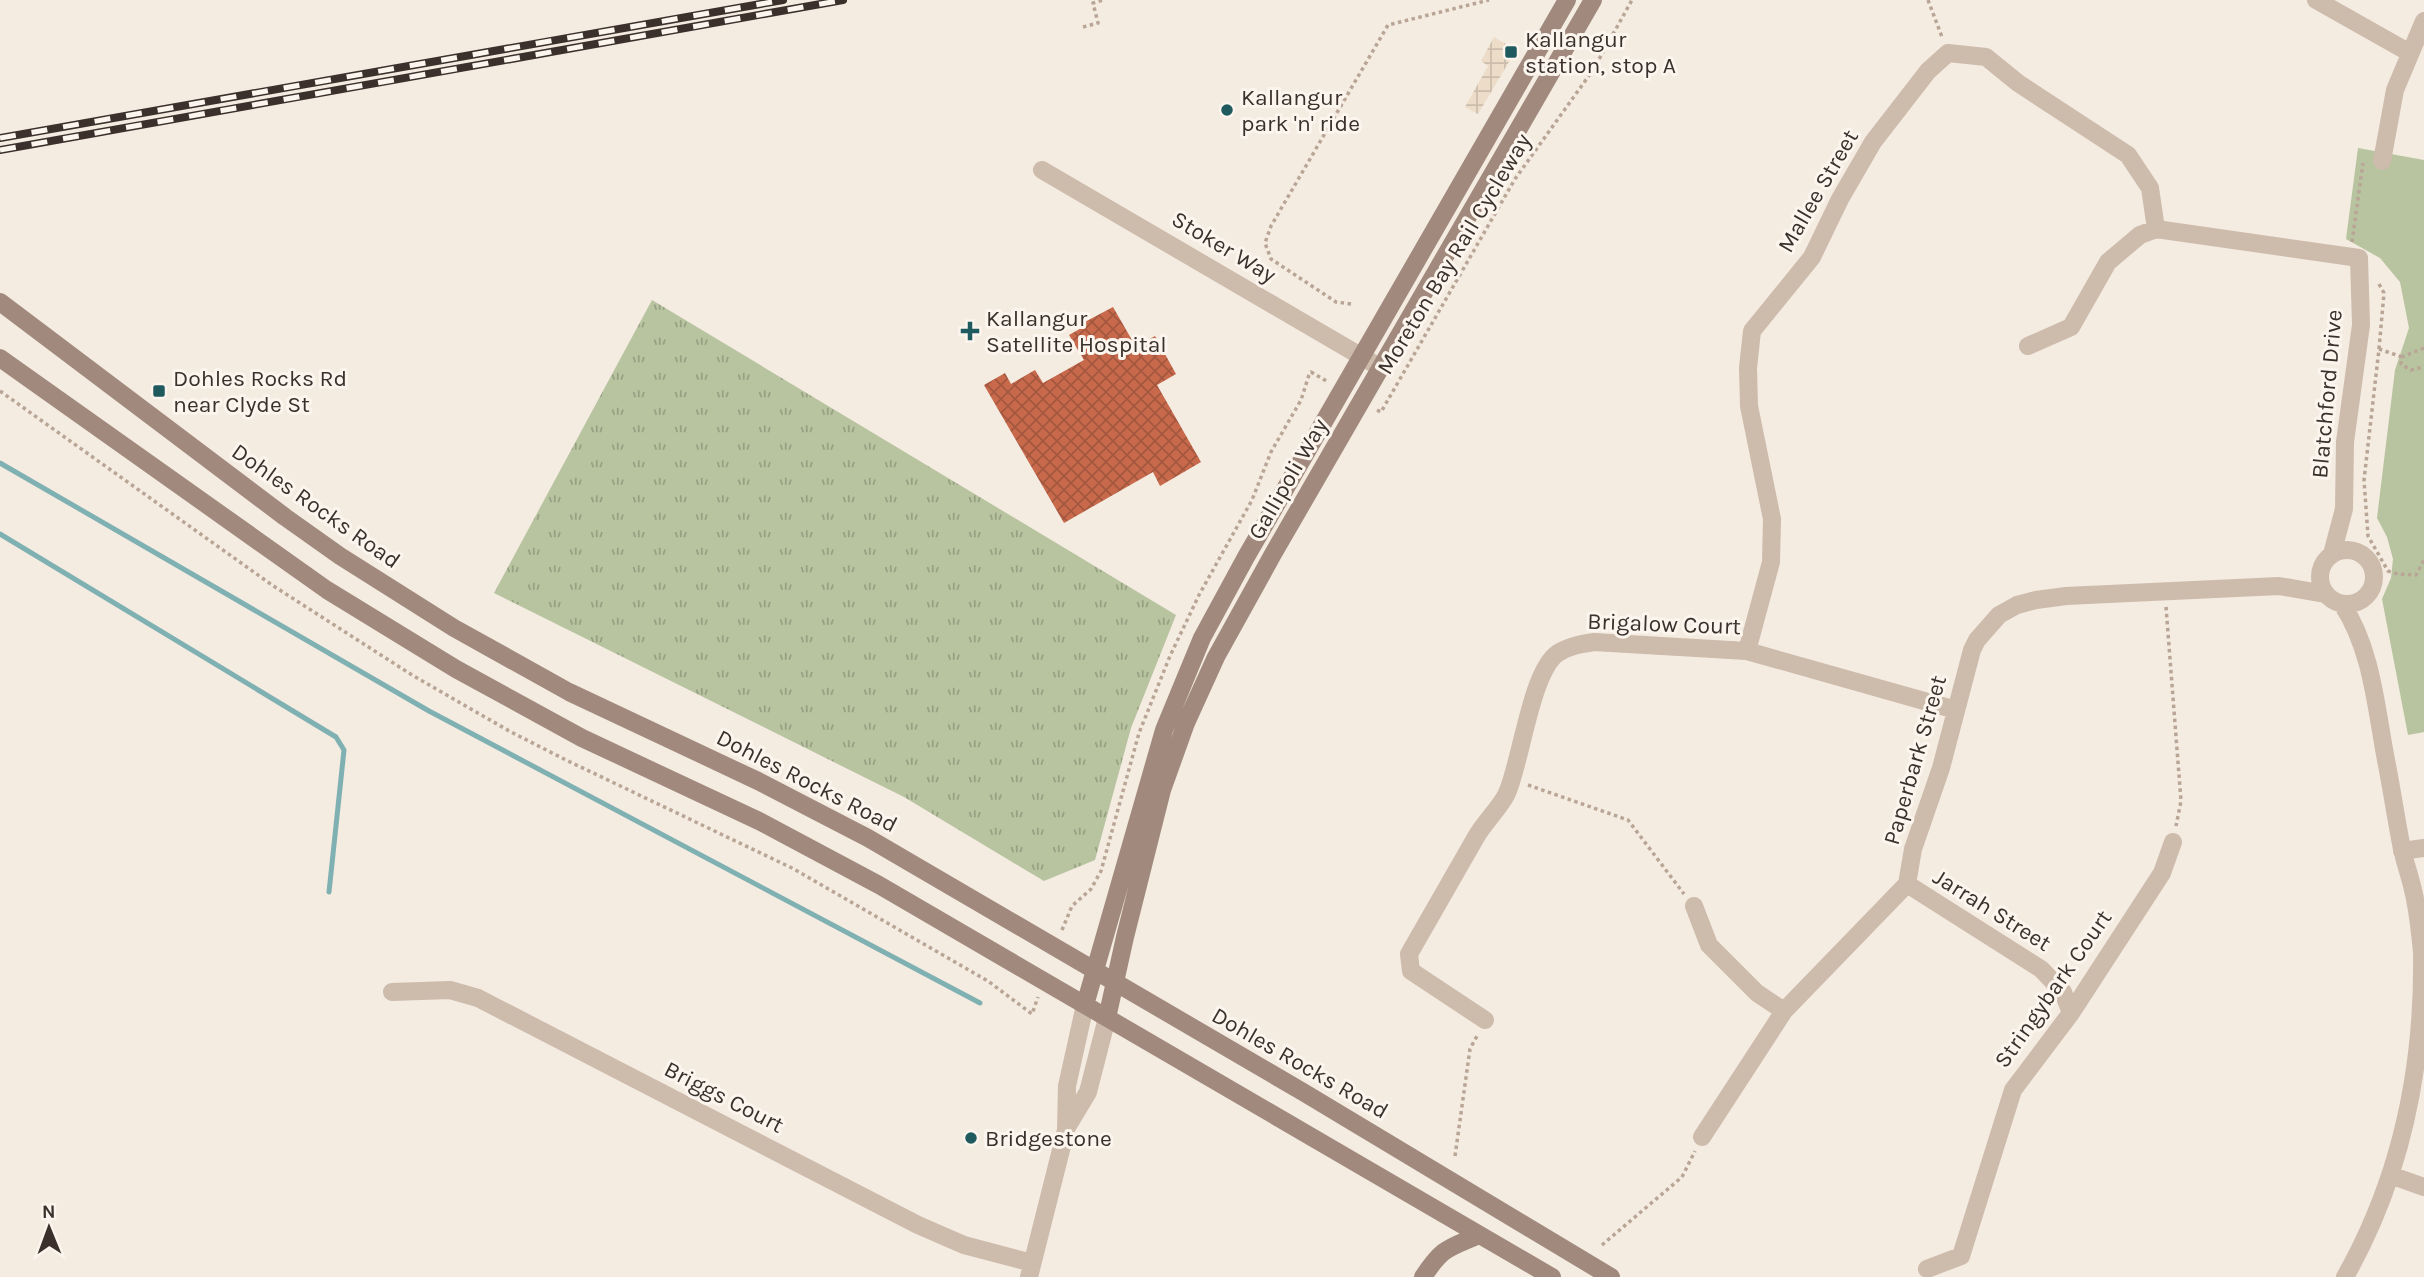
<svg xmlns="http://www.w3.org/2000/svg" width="2424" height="1277" font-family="Karla,sans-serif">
<defs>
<pattern id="grass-tufts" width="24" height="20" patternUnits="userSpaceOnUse" patternTransform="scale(1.75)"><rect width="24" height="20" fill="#b8c4a0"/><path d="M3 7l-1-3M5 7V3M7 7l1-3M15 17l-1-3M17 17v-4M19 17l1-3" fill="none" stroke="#97a083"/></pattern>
<pattern id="plaza-grid" width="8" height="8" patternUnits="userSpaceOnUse" patternTransform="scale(1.75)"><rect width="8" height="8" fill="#ecdcc8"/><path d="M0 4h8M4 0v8" fill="none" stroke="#cbbdac"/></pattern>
<pattern id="building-cross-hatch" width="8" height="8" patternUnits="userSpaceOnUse" patternTransform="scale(1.75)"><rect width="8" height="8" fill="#c8694b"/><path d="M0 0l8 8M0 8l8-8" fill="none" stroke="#a4573f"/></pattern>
</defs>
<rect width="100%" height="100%" fill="#f4ebe1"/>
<path fill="url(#grass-tufts)" d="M652,300L1176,615L1131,728L1095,860L1044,881L904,797L494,593Z"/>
<path fill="#b8c4a0" d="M2358,148L2424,160V732L2408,735L2382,599L2391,578L2393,559L2387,537L2377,518L2395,370L2409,328L2400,282L2380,258L2346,239Z"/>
<path fill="url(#plaza-grid)" d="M1494,37L1516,50L1478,114L1465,107L1488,66L1481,61Z"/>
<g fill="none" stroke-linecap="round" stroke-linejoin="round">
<path stroke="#7fb0b2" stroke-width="5" d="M0,463L429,711L980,1003
M0,534L336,737L344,750L329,892"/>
</g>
<path fill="url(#building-cross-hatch)" d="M1113,307L1136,347L1155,336L1176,374L1157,385L1201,462L1160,486L1153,472L1064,523L984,385L1005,373L1011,384L1035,370L1043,383L1084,360L1069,335L1085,326L1083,323Z"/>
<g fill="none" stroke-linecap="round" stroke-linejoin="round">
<path stroke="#b9a596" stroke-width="3.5" stroke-dasharray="3.5 3.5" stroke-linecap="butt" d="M1928,0L1942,37
M1083,27L1098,23L1093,3L1103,0
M2352,242L2363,163
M2379,284L2384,293L2379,349
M1351,304L1336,302L1271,259L1265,243L1271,226L1388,25L1489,0
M2424,348L2402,357L2401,364L2411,370L2424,367
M2402,357L2379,349L2364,480L2368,536L2388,571L2398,574L2416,575L2424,560
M0,391L272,585L412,675L511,732L566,760L794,869L988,981L1032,1014L1038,997
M1377,410L1381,412L1515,179L1593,70L1632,0
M2166,607L2181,801L2176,826
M1528,785L1628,820L1684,894
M1062,930L1072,906L1091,889L1101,871L1139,733L1170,656L1199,595L1252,500L1271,452L1301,400L1309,375L1311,372L1328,382
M1455,1156L1470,1049L1478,1034
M1602,1245L1682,1177L1695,1151"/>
<path stroke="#cdbbac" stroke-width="18" d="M2316,0L2410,53
M2382,161L2395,90L2424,21
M1042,170L1381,368
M2028,346L2071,327L2108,262L2140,235L2156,229L2359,258L2361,325L2345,442L2344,509L2332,554
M2320 577a27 27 0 1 1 54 0a27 27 0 1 1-54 0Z
M2342,604C2372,649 2376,708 2386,760C2392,790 2396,819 2402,849C2405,863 2410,876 2413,890C2418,910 2420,931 2422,952C2424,1067 2401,1178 2345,1277
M1747,651L1771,562L1772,519L1749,406L1748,368L1752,331L1812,257L1840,199L1873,142L1928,71L1948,53L1986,57L2018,83L2128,155L2150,188L2156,229
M2402,851L2424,848
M1907,884L2041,969L2063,992L2071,1013
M1694,906L1709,945L1757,993L1784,1011
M392,992L450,990L478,998L918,1225L964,1245L1032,1263
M1485,1020L1411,971L1409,954L1476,837C1484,823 1502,805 1507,793C1521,762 1531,671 1558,653C1569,646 1581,644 1594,642L1747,651L1956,710
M1067,1127L1088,1092L1107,1018
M1702,1137L1784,1011L1907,884L1913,849L1941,768L1972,650L1977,640L1999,615L2017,605L2036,600L2066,596L2279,586L2325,594
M2393,1176L2424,1187
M1927,1269L1961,1256L2013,1090L2071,1013L2162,873L2173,842
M1029,1277L1066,1130L1067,1086L1085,1005"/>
<path stroke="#a18a7d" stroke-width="18" d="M0,302L285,517L340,556L454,628L569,692L758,781L868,838L1303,1092L1611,1277
M0,358L327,590L456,669L582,738L759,821L879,885L1552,1277
M1085,1005L1164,730L1202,638L1246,557L1567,0
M1107,1018L1125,937L1162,790L1186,723L1216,657L1273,554L1593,0
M1423,1277C1443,1247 1447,1249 1479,1235"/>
<g stroke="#3b302b" stroke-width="8">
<path id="rail" d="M0,138L783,0
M0,150L843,0"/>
</g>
<use href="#rail" stroke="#fbf5ee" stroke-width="5" stroke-dasharray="16" stroke-linecap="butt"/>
</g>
<g fill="#1f5a5e" stroke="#fbf5ee" stroke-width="2.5">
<rect x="1504" y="45" width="14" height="14" rx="3.5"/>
<circle cx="1227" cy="110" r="7"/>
<path d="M966.5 320.5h7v7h7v7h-7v7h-7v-7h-7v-7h7z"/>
<rect x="152" y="384" width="14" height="14" rx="3.5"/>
<circle cx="971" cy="1138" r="7"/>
</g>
<g text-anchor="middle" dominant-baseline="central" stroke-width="6" stroke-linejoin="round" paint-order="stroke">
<g font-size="23" fill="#3b302b" stroke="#fbf5ee" text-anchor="start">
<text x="1525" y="39">Kallangur<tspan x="1525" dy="26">station, stop A</tspan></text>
<text x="1241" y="97">Kallangur<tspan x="1241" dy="26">park 'n' ride</tspan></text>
<text x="986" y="318">Kallangur<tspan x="986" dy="26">Satellite Hospital</tspan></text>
<text x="173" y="378">Dohles Rocks Rd<tspan x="173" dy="26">near Clyde St</tspan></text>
<text x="985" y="1138">Bridgestone</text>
</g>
<g font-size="23" fill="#3b302b" stroke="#fbf5ee">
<text transform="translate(1818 191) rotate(-60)">Mallee Street</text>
<text transform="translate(1224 247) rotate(31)">Stoker Way</text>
<text transform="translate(1454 254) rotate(-59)">Moreton Bay Rail Cycleway</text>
<text transform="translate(2327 394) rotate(-85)">Blatchford Drive</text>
<text transform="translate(1288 479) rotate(-60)">Gallipoli Way</text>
<text transform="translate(316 506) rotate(35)">Dohles Rocks Road</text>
<text transform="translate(1664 624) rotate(2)">Brigalow Court</text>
<text transform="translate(1915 760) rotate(-74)">Paperbark Street</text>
<text transform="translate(807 781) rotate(27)">Dohles Rocks Road</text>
<text transform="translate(1992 910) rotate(32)">Jarrah Street</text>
<text transform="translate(2053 989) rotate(-55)">Stringybark Court</text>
<text transform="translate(1300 1063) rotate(30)">Dohles Rocks Road</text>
<text transform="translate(724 1097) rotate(27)">Briggs Court</text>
</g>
</g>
<g transform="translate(49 1228) rotate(359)" stroke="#fbf5ee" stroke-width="5" paint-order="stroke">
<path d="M0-5L12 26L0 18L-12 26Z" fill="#3b302b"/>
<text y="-10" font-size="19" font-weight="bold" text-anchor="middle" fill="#3b302b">N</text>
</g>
</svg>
